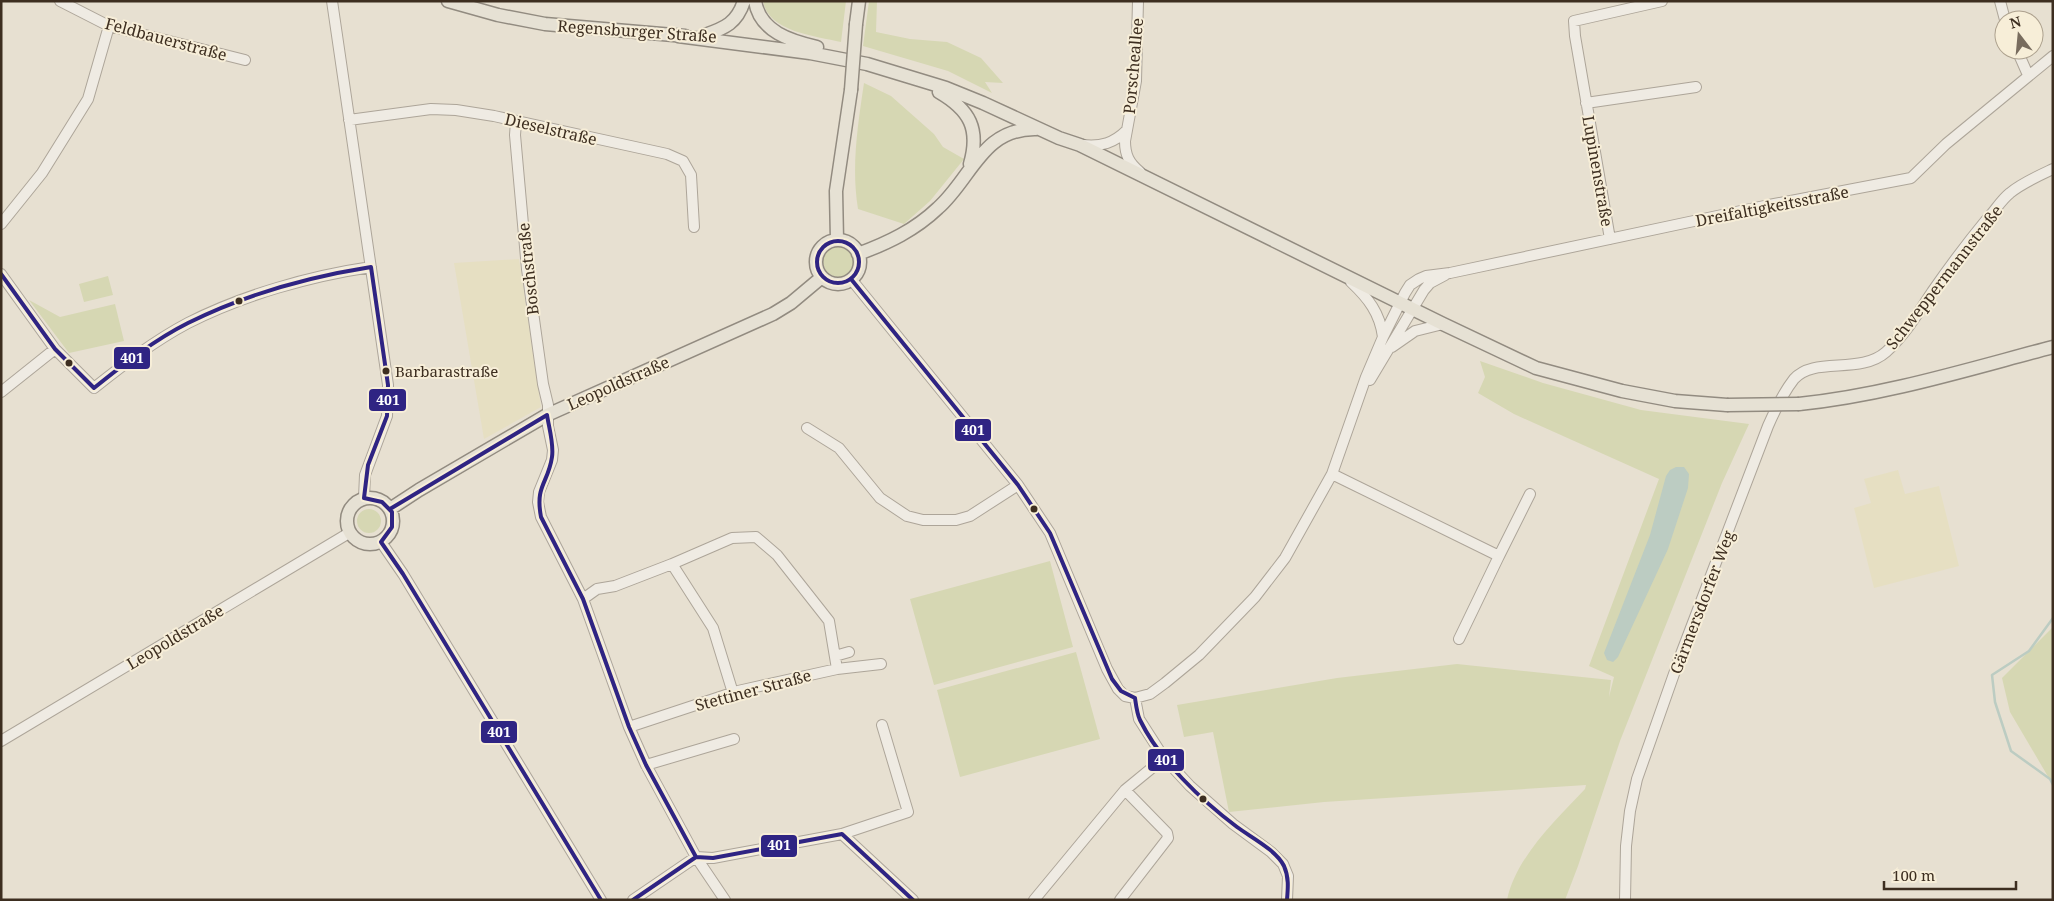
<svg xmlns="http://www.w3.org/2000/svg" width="2054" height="901" font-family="'Noto Serif',serif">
<rect width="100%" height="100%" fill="#e7e0d1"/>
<path fill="#e6dfc2" d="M519,259L541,407L484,439L454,263Z
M1898,470L1905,494L1939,486L1959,566L1874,588L1854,508L1871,503L1864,479Z"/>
<path fill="#d6d7b3" d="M763,1H846L841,42C816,36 768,32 763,1Z
M869,1H877L876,32L910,39L947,42L981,58L1003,83L985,82L992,93L948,71L863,46Z
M864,83L891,96L934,134L943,147L964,159L930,201L904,224L858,209C851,167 858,124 864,83Z
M823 261a16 16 0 1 1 32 0a16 16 0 1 1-32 0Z
M108,276L113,295L84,302L79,284Z
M29,300L60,317L115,304L124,341L69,353Z
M1480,361L1543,383L1641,410L1749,424L1722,483L1620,741L1578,866L1565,900H1507C1516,857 1556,820 1585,789L1586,785L1324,802L1229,812L1213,732L1184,737L1177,705L1337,678L1457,664L1611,680L1609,697L1614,677L1589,666L1659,479L1514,414L1478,393L1485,377Z
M357 521a12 12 0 1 1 24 0a12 12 0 1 1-24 0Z
M1050,561L1073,647L934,685L910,599Z
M2053,627V785L2010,712L2002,678Z
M1076,652L1100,739L960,777L937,690Z"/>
<path fill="#bcccc2" d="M1676,467H1684L1689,474L1688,488L1668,549L1618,657L1613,662L1607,660L1604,653L1650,535L1666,476L1670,470Z"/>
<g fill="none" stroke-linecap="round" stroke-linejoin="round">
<path stroke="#bcccc2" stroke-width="2.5" d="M2053,618L2029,651L1992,675L1995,702L2011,751L2050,779L2053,785"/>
<g stroke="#ada599" stroke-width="12">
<path id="minor" d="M60,1L109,26L245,60
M332,1L388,385L387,416L365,475L364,498
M1138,1L1136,81L1125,141C1125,155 1129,163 1140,172
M2000,1L2005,20
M2017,50L2028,75
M1586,103L1696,87
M349,120L431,109L456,110L494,116L667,154L683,161L691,175L694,227
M516,122L515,135L527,269L543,384L548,405V426L553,450L552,460L539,492L538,502L541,517L583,599L629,727L646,765L696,857L725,900
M1083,145C1101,147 1114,143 1127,130
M1,224L42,173L88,99L109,26
M1610,239L1575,36L1574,21L1662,1
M1,274L55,349L94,388C123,365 154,341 188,323C243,295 310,276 371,267
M851,279L1018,485L1050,533L1107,669L1118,689L1125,696L1135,698L1150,694L1165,683L1199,655L1255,597L1285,558L1332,474L1366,377L1383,337L1405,293L1410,285L1419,279L1426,276L1450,273L1769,205L1911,178L1946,144L2053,56
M1351,282C1368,298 1380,313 1383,337
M1392,347L1415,331L1443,324
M1370,380L1424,290L1430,283L1445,275
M1,392L55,349
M807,428L839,448L880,498L907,516L923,520H956L970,516L1018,485
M1332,474L1499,556L1530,494
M381,542L403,574L601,900
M672,564L732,538L756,537L777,555L829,621L837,669
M583,599L597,589L615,586L672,564L713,628L733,693
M1459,639L1499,556
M835,656L849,652
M1135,698L1139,719L1164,758L1190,786L1233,824L1271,852L1283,864L1288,876L1287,900
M629,727L738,691L837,669L881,664
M1,741L349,533
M646,765L734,739
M842,834L913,900
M633,900L696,857L713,858L842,834L908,812L882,725
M1034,900L1125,790L1164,758
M1120,900L1168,838L1167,833L1125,790
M1625,900L1626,846L1630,811L1637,779L1681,654L1768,426C1775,410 1783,393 1794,379C1814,356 1860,375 1886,352C1904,336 1919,312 1932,292C1950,266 1968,242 1987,219C1995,211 2001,200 2010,193C2022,183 2038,176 2053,169"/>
</g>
<g stroke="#928b80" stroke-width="15">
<path id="major" d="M448,1L498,15L545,24L685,36
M755,1C760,32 791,41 817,47
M856,24L859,1
M705,35C725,28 737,23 744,1
M678,36L810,53L867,64L946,88L983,103L1059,138L1080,145L1443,324L1536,368L1622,391L1675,401L1727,405
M939,92C970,110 980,129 970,164
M837,240L836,191L851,90
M816 262a22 22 0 1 1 44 0a22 22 0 1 1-44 0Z
M858,254C888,243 915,230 938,208C972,178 982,128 1036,129
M1799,404C1886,395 1969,369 2053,347
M347 521a23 23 0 1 1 46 0a23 23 0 1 1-46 0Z
M390,509L419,490L547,415L773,314L791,303L822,277"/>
</g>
<use href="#minor" stroke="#efebe3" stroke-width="10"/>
<use href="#major" stroke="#e6e1d4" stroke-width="12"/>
<g stroke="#928b80" stroke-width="15" stroke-linecap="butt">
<path id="major-bridge" d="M851,90L856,24
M1727,405L1799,404"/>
</g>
<use href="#major-bridge" stroke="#e6e1d4" stroke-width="12"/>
<g stroke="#f7eed8" stroke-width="8">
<path id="bus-1" d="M817 262a21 21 0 1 1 42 0a21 21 0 1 1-42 0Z
M1,274L55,349L94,388C124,364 154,340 188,323C246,294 308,277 371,267L388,385L387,416L368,465L364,498L382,502L392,512V527L381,542L403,574L601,900
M851,279L1018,485L1050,533L1112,679L1121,691L1135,698C1136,705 1137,714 1140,720C1160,761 1201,800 1237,827C1252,838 1276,850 1284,866C1289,877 1288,888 1287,900
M390,509L547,415C549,428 554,444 552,457C548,484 535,485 541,517L583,599L629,727L646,765L696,857
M633,900L696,857L713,858L842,834L913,900"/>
</g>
<use href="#bus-1" stroke="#2f2483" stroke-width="4"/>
</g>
<g fill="#3d2e20" stroke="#f7eed8" stroke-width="2">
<circle cx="239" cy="301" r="4.5"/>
<circle cx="69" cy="363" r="4.5"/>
<circle cx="386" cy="371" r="4.5"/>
<circle cx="1034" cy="509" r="4.5"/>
<circle cx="1203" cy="799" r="4.5"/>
</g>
<g text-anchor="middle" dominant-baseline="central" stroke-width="4" stroke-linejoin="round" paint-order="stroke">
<g font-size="15" fill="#3d2e20" stroke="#f7eed8" text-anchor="start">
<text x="395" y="371">Barbarastraße</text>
</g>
<g font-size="16" fill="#3d2e20" stroke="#f7eed8">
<text transform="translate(637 31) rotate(4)">Regensburger Straße</text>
<text transform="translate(166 39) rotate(15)">Feldbauerstraße</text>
<text transform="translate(1133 66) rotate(-85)">Porscheallee</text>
<text transform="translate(551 129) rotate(13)">Dieselstraße</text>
<text transform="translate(1598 171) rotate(80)">Lupinenstraße</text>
<text transform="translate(1772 206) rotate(-11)">Dreifaltigkeitsstraße</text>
<text transform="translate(528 269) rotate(-96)">Boschstraße</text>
<text transform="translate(1944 277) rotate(-52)">Schweppermannstraße</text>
<text transform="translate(618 383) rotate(-24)">Leopoldstraße</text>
<text transform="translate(1702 602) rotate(-69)">Gärmersdorfer Weg</text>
<text transform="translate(175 637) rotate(-31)">Leopoldstraße</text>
<text transform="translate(753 690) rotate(-15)">Stettiner Straße</text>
</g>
</g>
<g stroke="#f7eed8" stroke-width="2">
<rect x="113" y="346" width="38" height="24" rx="5" fill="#2f2483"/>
<rect x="368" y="388" width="39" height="24" rx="5" fill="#2f2483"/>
<rect x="954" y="418" width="38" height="24" rx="5" fill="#2f2483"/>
<rect x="480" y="720" width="38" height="24" rx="5" fill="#2f2483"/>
<rect x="1147" y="748" width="38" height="24" rx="5" fill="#2f2483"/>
<rect x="760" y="834" width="38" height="24" rx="5" fill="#2f2483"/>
</g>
<g font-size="14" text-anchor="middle" font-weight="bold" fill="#fff">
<text x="132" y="363">401</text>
<text x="388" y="405">401</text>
<text x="973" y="435">401</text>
<text x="499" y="737">401</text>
<text x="1166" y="765">401</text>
<text x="779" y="850">401</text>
</g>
<rect width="2054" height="901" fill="none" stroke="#3d2e20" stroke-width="5"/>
<g transform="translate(2019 35) rotate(344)"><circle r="24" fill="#f7eed8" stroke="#ada18e"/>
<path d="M0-4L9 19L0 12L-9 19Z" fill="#786c5e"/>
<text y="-8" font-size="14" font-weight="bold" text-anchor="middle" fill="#3d2e20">N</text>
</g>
<path d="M1884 881v8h132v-8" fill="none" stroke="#3d2e20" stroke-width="2.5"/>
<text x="1892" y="881" font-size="15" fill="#3d2e20" stroke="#f7eed8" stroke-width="4" paint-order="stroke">100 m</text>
</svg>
